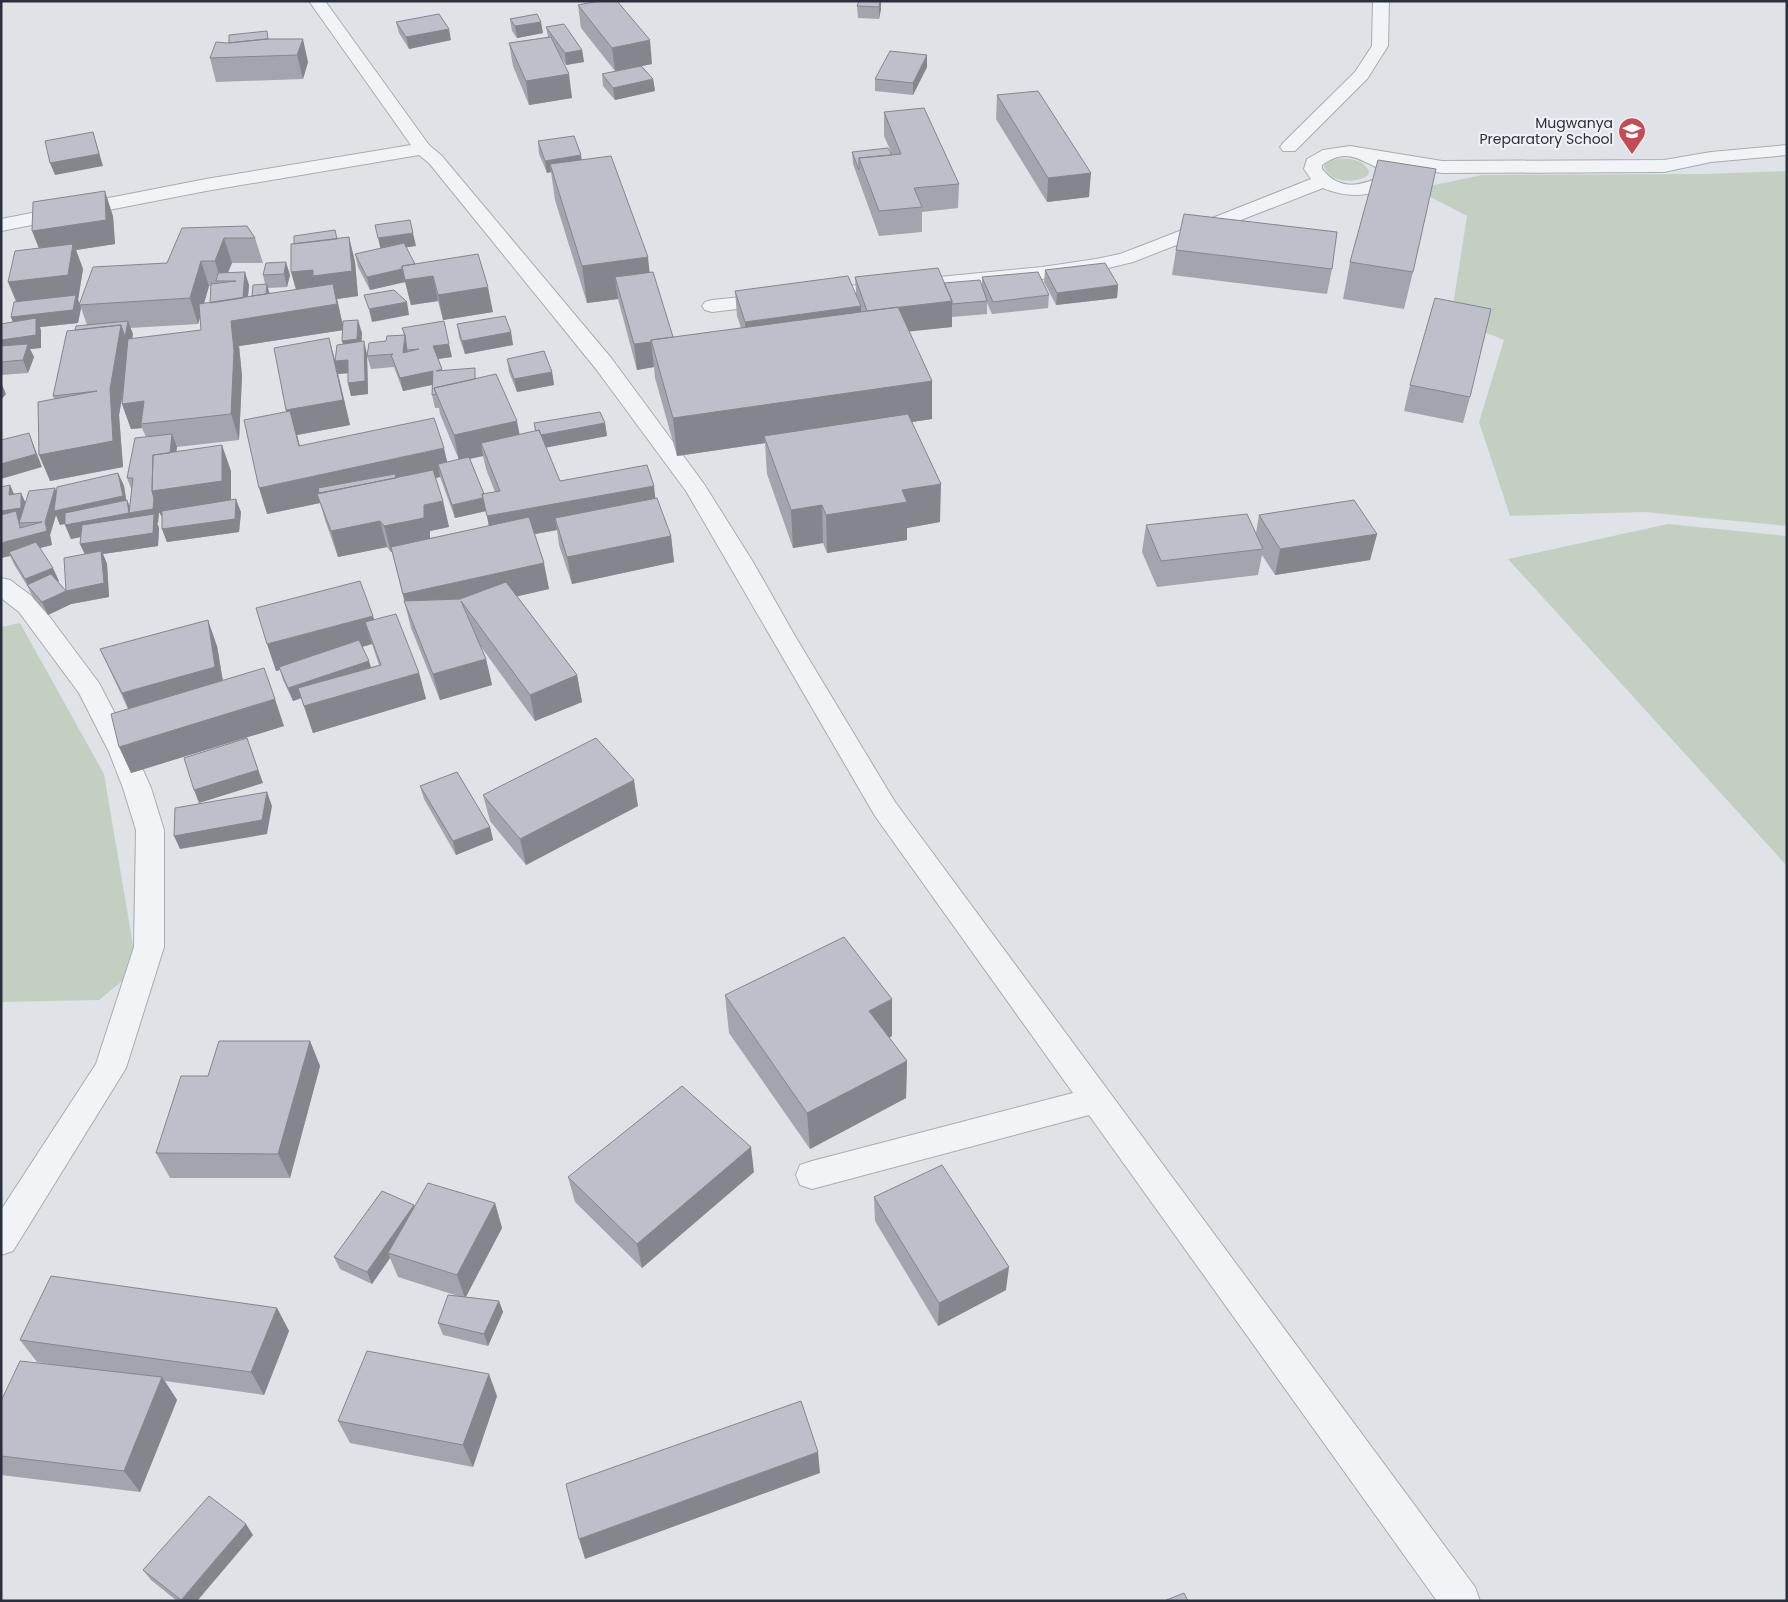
<svg xmlns="http://www.w3.org/2000/svg" width="1788" height="1602" font-family="Poppins,sans-serif">
<rect width="100%" height="100%" fill="#dfe2e7"/>
<path fill="#c3d0c1" d="M1337,159C1349,158 1363,159 1369,171L1368,175C1357,184 1328,183 1324,166L1326,163Z
M1787,171V526L1644,512L1510,516L1479,422L1504,340L1451,318L1467,216L1415,189L1482,175L1705,174Z
M1668,524L1787,536V866L1508,559Z
M20,623L104,774L137,969L99,1000L1,1002V627Z"/>
<g fill="none" stroke-linecap="round" stroke-linejoin="round">
<g stroke="#a8acb4" stroke-width="2">
<path id="street" d="M309,1H325L429,145L441,155L612,359L704,484L753,562L795,636L895,802L1475,1587L1480,1601H1437L1089,1115L812,1189L800,1185L796,1175L800,1165L812,1161L1073,1093L875,816L686,491L596,369L429,163L419,155L206,191L1,231V219L206,179L411,145Z
M1373,1H1389L1388,46L1367,79L1295,151H1283L1280,147L1283,143L1355,72L1372,46Z
M1787,145V155L1711,162L1664,172L1442,173L1395,165L1392,169L1386,171C1362,164 1351,145 1322,165V169C1352,206 1384,165 1412,172L1414,176C1410,182 1403,182 1397,185C1372,196 1349,199 1323,188L1133,262L1096,271L1042,279L817,301L810,299L807,295L810,291L817,289L1042,267L1096,259L1120,254L1154,241L1311,179L1304,169L1307,159L1323,150L1350,146L1442,161L1664,160L1711,152Z
M772,294L779,296L782,300L779,304L712,312L705,310L702,306L705,302L712,300Z
M1,578L10,580L37,600L99,683L135,752L151,788L164,830V947L126,1068L13,1251L1,1255V1210L96,1064L134,947L136,830L123,788L109,752L79,693L19,612L1,598Z"/>
</g>
<use href="#street" fill="#f1f3f6" fill-rule="evenodd"/>
</g>
<path fill="#a3a5ae" fill-rule="evenodd" d="M859,1H881V9L879,19L858,18L857,6Z
M578,5L652,64L642,66L653,79L655,91L615,100L603,86L602,74L615,71L581,28Z
M510,19L543,33L517,38L512,31Z
M396,22L451,40L409,49L399,33Z
M546,27L582,50L584,62L566,65L561,57L572,98L529,105L513,66L509,43L548,37Z
M269,39L308,62L303,79L216,82L210,58L227,43Z
M927,55V67L913,95L875,91V79Z
M997,95L1089,197L1047,202L996,119Z
M884,112L959,184L958,208L922,212V232L879,236L853,164L852,152H891L884,136Z
M538,141L582,160L649,273L673,337L741,328L737,316L735,291L856,293L855,277L982,286V277L1049,295L1048,308L992,314L987,303V314L952,317V327L909,331L932,381V419L912,422L940,522L907,528V540L827,553L823,543L793,548L767,474L765,443L677,456L655,378L654,367L637,370L618,299L587,303L555,200L551,172L547,173L539,154Z
M113,216L115,244L76,250L83,269L78,300L80,305L167,263L182,228L255,238L263,263H232L228,273L249,285L248,297L252,296L265,284L263,275L266,263L290,275L287,287L268,288L270,294L296,289L337,239L349,237L355,262L358,296L337,299L343,327L362,333L361,342L367,355L386,341L404,335L402,328L452,357L438,359L442,370L477,378L520,435L535,431L534,423H605L607,436L546,447L560,481L655,498L671,536L674,562L572,584L559,545L557,530L535,534L549,589L517,596L577,675L582,702L535,721L479,644L486,659L492,685L440,700L411,628L392,552H391L387,547L338,557L325,520L320,503L267,514L286,411L329,338L335,360L343,344L342,341L343,330L239,346L242,376L239,440L177,447L176,452L231,471V500L241,512L239,532L167,542L162,529V517L159,512L158,523H157L159,528L158,546L103,554L107,564L109,597L71,604L48,615L33,598L28,587L15,566L10,556L1,558L10,485L14,494L21,493L25,503L55,488L56,493L118,473L124,486L126,500H127L130,507L132,491L127,478L146,437L142,428L131,429L122,404V398L119,415L123,467L50,481L54,399L53,396L75,330L87,325L81,308L78,323L40,327L41,331V348L30,349L34,357L28,373L1,375V324L13,322L11,317L16,302L8,282L39,248ZM209,286H211L210,303L204,304ZM200,317L201,330L132,339L133,334L130,328L198,324ZM367,356L371,369L394,367L403,391L432,385V395L435,408H439L440,414L459,460L447,462L300,446L297,435L350,425L338,374L348,373V383L351,396L368,394ZM483,456L486,469L495,492L484,494L470,459ZM440,477L455,518L486,511L489,526L430,538V531L449,527L443,501L435,478ZM56,515L60,525L65,523V525L71,539L81,537L80,544L85,554L66,591L58,582L59,581L40,548L52,545L50,535Z
M416,246L406,247L415,264L493,312L443,320L438,301L411,305L405,282L370,290L358,267L355,254Z
M1176,250L1332,269L1327,294L1172,275Z
M1350,262L1413,272L1404,309L1343,299Z
M1045,270L1118,285L1117,298L1056,305L1044,282Z
M457,324L511,332L513,345L465,354L459,337Z
M507,359L552,372L554,385L517,392L509,372Z
M1410,385L1470,397L1463,423L1404,411Z
M1259,515L1377,534L1370,560L1275,575L1262,555L1258,575L1157,587L1142,552L1146,525L1256,533Z
M373,616L374,620L419,673L426,699L313,733L301,698L293,701L283,680L280,670L276,671ZM372,644L379,665L371,667L362,647Z
M217,646L223,681L284,726L131,773L128,709L100,649Z
M420,786L490,827L493,840L456,855L424,799Z
M483,795L638,806L526,865L490,821Z
M725,995L892,1036L889,1038L907,1061L906,1098L810,1149L729,1033Z
M310,1041L320,1066L290,1178H170L156,1153L208,1076Z
M754,1172L642,1268L575,1202L568,1177Z
M874,1197L1006,1290L938,1326L875,1221Z
M495,1203L502,1228L466,1297L499,1301L503,1312L488,1346L443,1335L438,1323L458,1296L398,1277L390,1258L372,1284L340,1269L334,1257L414,1207Z
M277,1308L289,1331L264,1395L165,1381L177,1400L140,1492L1,1475V1401L55,1365L37,1362L20,1340Z
M497,1396L473,1467L350,1443L338,1421Z
M253,1535L197,1601H177L151,1580L143,1570Z"/>
<path fill="#84868d" d="M880,1H881V9L879,19V7Z
M541,22L543,33L517,38L515,26Z
M449,29L451,40L409,49L406,37Z
M303,39L308,62L303,79L297,55Z
M650,40L652,64L615,71L612,48Z
M582,50L584,62L566,65L565,53Z
M927,55V67L913,95V83Z
M569,74L572,98L529,105L526,81Z
M653,79L655,91L615,100L613,88Z
M93,132L103,166L55,175L50,163Z
M581,155L583,168L550,164L551,172L547,173L545,161Z
M1091,173L1089,197L1047,202L1048,178Z
M105,191L113,216L115,244L76,250L83,269L78,300L81,308L78,323L40,327L41,331V348L30,349L34,357L28,373L23,360L1,354V340L16,330L11,317L19,307L8,282L42,256L32,231Z
M413,233L416,246L381,251L378,238Z
M349,237L355,262L358,296L337,299L344,330L239,346L242,376L239,440L231,414V321L245,272L249,285L246,318L298,297L291,272Z
M224,238L232,263L224,281H221L215,261Z
M648,257L652,294L615,277L618,299L587,303L582,266Z
M201,261L209,286L198,324L190,298Z
M286,262L290,275L287,287L284,274Z
M402,269L433,276L438,301L411,305Z
M402,269L405,282L370,290L367,277Z
M267,284L270,297L266,296Z
M1118,285L1117,298L1056,305L1057,293Z
M488,287L493,312L443,320L438,295Z
M952,301V327L867,336V311Z
M407,302L409,315L372,322L369,309Z
M861,306V332L747,347L745,322Z
M358,320L362,333L361,352L346,354L342,341Z
M128,321L133,334L119,415L123,467L50,481L39,455L110,389L121,325Z
M511,332L513,345L465,354L462,341Z
M405,335L407,352L403,353Z
M329,338L335,361L348,360L351,373L338,374L350,425L297,435L306,472L293,436L286,410Z
M364,341L367,354L368,394L351,396L348,383Z
M651,342L654,367L637,370L634,344Z
M449,344L452,357L436,359L433,346Z
M433,371L436,384L403,391L400,378Z
M552,372L554,385L517,392L514,379Z
M932,381V419L767,443L764,436L765,443L677,456L673,418Z
M1,382L6,394L1,400Z
M144,401L141,424L142,428L131,429L122,404Z
M517,421L522,447L481,443L483,456L459,461L454,435Z
M605,423L607,436L539,449L537,435Z
M29,433L42,467L1,479V464Z
M172,434L177,447L174,468L222,445L231,471V507L162,517L159,512L158,523H157L159,528L158,546L103,554L107,564L109,597L71,604L48,615L42,602L66,591L86,557L80,544L134,526L71,539L65,525L127,500L132,512L152,491Z
M444,448L450,474L438,464L440,477L369,492L317,494L320,503L267,514L259,488Z
M118,473L124,486L128,510L60,525L56,515L50,535L52,545L11,555L9,552L10,556L1,558V543L20,528L19,523L25,537L45,522L55,488L60,502Z
M941,484L940,522L907,528V540L827,553L826,515L902,490Z
M10,485L16,499L9,495Z
M654,486L657,513L555,518L557,530L492,542L487,516Z
M21,493L27,506V521L1,526V511Z
M483,498L486,511L455,518L452,505Z
M236,499L241,512L239,532L167,542L162,529Z
M443,501L449,527L430,531V545L391,552L384,526L424,505Z
M822,505L823,543L793,548L791,510Z
M380,521L387,547L338,557L331,531Z
M1377,534L1370,560L1275,575L1280,549Z
M671,536L674,562L572,584L567,557Z
M544,563L549,589L466,608L461,601L407,609L403,594Z
M53,568L59,581L33,592L29,587L25,579Z
M373,616L381,642L365,622L372,644L276,671L267,644Z
M208,620L217,646L225,694L133,720L122,693Z
M486,659L492,685L440,700L433,674Z
M369,661L373,674L293,701L288,688Z
M419,673L426,699L313,733L304,706Z
M577,675L582,702L535,721L530,695Z
M275,699L284,726L131,773L119,747Z
M247,738L263,783L199,803L194,790Z
M634,780L638,806L526,865L520,839Z
M267,792L272,806L267,834L180,849L174,836Z
M490,827L493,840L456,855L453,841Z
M892,999V1036L870,1048L869,1011Z
M310,1041L320,1066L290,1178L278,1154Z
M907,1061L906,1098L810,1149L807,1113Z
M751,1147L754,1172L642,1268L637,1244Z
M495,1203L502,1228L465,1298L457,1275Z
M414,1205L419,1218L388,1253L390,1258L372,1284L367,1272Z
M1009,1267L1006,1290L938,1326L939,1303Z
M499,1301L503,1312L488,1346L484,1334Z
M277,1308L289,1331L264,1395L251,1372Z
M489,1374L497,1396L473,1467L463,1445Z
M162,1377L177,1400L140,1492L124,1471Z
M818,1452L820,1473L585,1559L579,1539Z
M246,1524L253,1535L197,1601H181Z"/>
<path fill="#bdc0ca" stroke="#84868d" fill-rule="evenodd" d="M599,1H617L650,40L612,48L578,5Z
M859,1H880L879,7L857,6Z
M439,14L449,29L406,37L396,22Z
M537,14L541,22L515,26L510,19Z
M564,24L582,50L565,53L546,27Z
M267,31L268,39L229,43V35Z
M551,37L569,74L526,81L509,43Z
M266,39H303L297,55L210,58L216,42L227,43Z
M890,51L927,55L913,83L875,79Z
M641,66L653,79L613,88L602,74Z
M1038,91L1091,173L1048,178L997,95Z
M924,108L959,184L914,188L922,207L879,211L859,158L901,154L884,112Z
M93,132L99,154L50,163L45,141Z
M574,136L581,155L545,161L538,141Z
M888,148L892,155L859,158V170L852,152Z
M611,156L648,257L582,266L550,164Z
M1378,160L1436,169L1413,272L1350,262Z
M105,191L106,220L32,231L33,202Z
M1184,214L1337,232L1332,269L1176,250Z
M410,220L413,233L378,238L375,225Z
M247,226L255,238H224L215,261H201L190,298L79,305L93,267L167,263L182,228Z
M335,230L337,239L294,244V236Z
M349,237L352,271L313,276V270L291,272V244Z
M404,243L415,264L402,266V269L367,277L355,254Z
M73,244L68,275L8,282L15,251Z
M478,254L488,287L438,295L433,276L405,280L402,266Z
M286,262L284,274L263,275L266,263Z
M1105,263L1118,285L1057,293L1045,270Z
M938,268L952,301L867,311L855,277Z
M245,272L243,298L210,303L211,284L236,281H216L218,273Z
M653,272L673,337L651,340V342L634,344L615,277Z
M1038,272L1049,295L993,302L982,277Z
M848,276L861,306L745,322L735,291Z
M980,280L987,301L952,304V301L944,283Z
M267,284L266,294L252,296L253,285Z
M333,284L337,304L231,321L234,351L231,414L141,424L144,401L122,404L128,339L201,330L199,304Z
M394,290L407,302L369,309L364,295Z
M76,295L73,310L11,317L14,302Z
M1435,298L1491,309L1470,397L1410,385Z
M898,307L932,381L673,418L651,340Z
M505,316L511,332L462,341L457,324Z
M36,318V335L1,340V324Z
M358,320L357,339L342,341L343,321Z
M128,321L125,337L121,325L75,330L76,326Z
M444,321L449,344L433,346L442,369L436,371L475,368V379L434,388L436,394L432,395L433,371L400,378L391,355L393,354L367,356L369,343L386,341L387,336L405,335L403,353L419,349L407,350L405,335L402,328Z
M121,325L110,389L113,441L39,455L38,402L97,391L53,396L67,331Z
M329,338L343,400L286,410L274,348Z
M364,341L365,381L348,383V360L335,361L337,345Z
M28,344L23,360L1,362V346Z
M544,351L552,372L514,379L507,359Z
M496,374L517,421L454,435L434,388Z
M290,411L299,446L434,418L444,448L259,488L244,420Z
M600,412L605,423L541,435L539,430L536,431L534,423Z
M908,414L941,484L902,490L907,502L826,515L822,505L791,510L764,436Z
M539,430L560,481L647,465L654,486L487,516L482,494L500,491L481,443Z
M29,433L36,454L1,464V440Z
M172,434L170,453L153,455L152,491L154,499L153,509L129,513L133,478H127L135,438Z
M222,445V481L152,491L153,455Z
M469,457L484,494H482L483,498L452,505L438,464Z
M433,470L443,501L424,505V518L384,526L380,521L331,531L317,494Z
M118,473L123,496L54,511L57,487Z
M395,474L396,478L319,493L318,488Z
M10,485L9,495L21,493V508L1,511V487Z
M55,488L45,522L47,531L1,543V515L16,511L19,523L29,491ZM42,522L20,528L19,523Z
M657,498L671,536L567,557L555,518Z
M236,499L235,519L162,529V511Z
M127,500L129,513L65,525V513Z
M1354,500L1377,534L1280,549L1259,515Z
M154,514L153,533L80,544L82,525Z
M1247,514L1263,549L1161,561L1146,525Z
M529,517L544,563L403,594L391,547Z
M36,542L53,568L25,579L9,552Z
M101,551L104,583L66,591L64,558Z
M51,574L66,591L42,602L27,585Z
M360,581L373,616L267,644L256,608Z
M506,582L577,675L530,695L461,601L486,659L433,674L404,601L460,599Z
M396,614L419,673L304,706L298,688L381,665L365,622Z
M208,620L215,667L122,693L100,649Z
M359,640L369,661L288,688L279,667Z
M264,668L275,699L119,747L111,714Z
M247,738L258,770L194,790L184,758Z
M596,738L634,780L520,839L483,795Z
M457,772L490,827L453,841L420,786Z
M267,792L262,820L174,836L175,808Z
M844,937L892,999L869,1011L907,1061L807,1113L725,995Z
M219,1041H310L278,1154L156,1153L181,1076H208Z
M682,1086L751,1147L637,1244L568,1177Z
M942,1165L1009,1267L939,1303L874,1197Z
M428,1183L495,1203L457,1275L388,1253Z
M382,1191L414,1205L367,1272L334,1257Z
M51,1276L277,1308L251,1372L20,1340Z
M448,1295L499,1301L484,1334L438,1323Z
M367,1351L489,1374L463,1445L338,1421Z
M20,1361L162,1377L124,1471L1,1456V1401Z
M801,1401L818,1452L579,1539L566,1484Z
M209,1496L246,1524L181,1600L143,1570Z
M1184,1593L1188,1601H1164Z"/>
<defs>
<g id="school-pin" transform="scale(1.4375)"><path d="M0 17L-7.5 6A9.5 9.5 0 1 1 7.5 6Z" fill="#c44c54" stroke="#eef0f5"/><path d="M0-5L7-2L0 1L-7-2ZM-4 1L0 2.5L4 1V4Q0 6-4 4Z" fill="#fff"/></g>
</defs>
<g fill-rule="evenodd">
<use href="#school-pin" x="1632" y="131"/>
</g>
<g text-anchor="middle" dominant-baseline="central" stroke-width="4.5" stroke-linejoin="round" paint-order="stroke">
<g font-size="14" fill="#292f3d" stroke="#eef0f5" text-anchor="end">
<text x="1613" y="123">Mugwanya<tspan x="1613" dy="16">Preparatory School</tspan></text>
</g>
</g>
<rect width="1788" height="1602" fill="none" stroke="#292f3d" stroke-width="5"/>
</svg>
